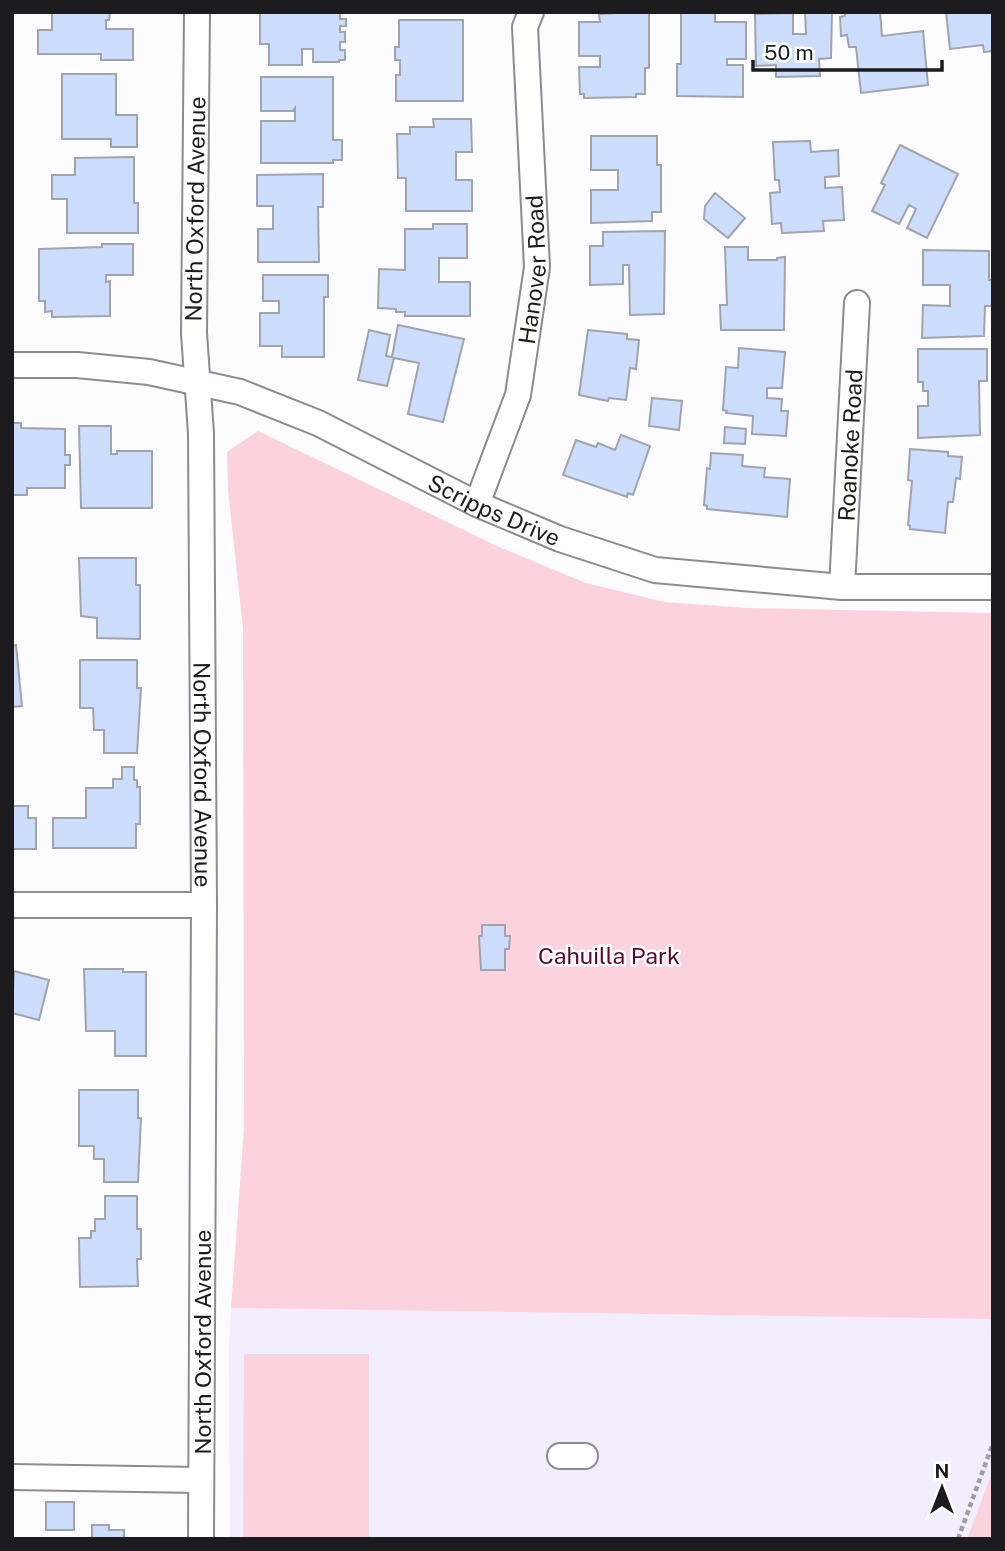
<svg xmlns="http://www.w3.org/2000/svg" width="1005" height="1551" font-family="'Public Sans',sans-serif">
<rect width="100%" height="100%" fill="#fcfbfe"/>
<path fill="#f2eefe" d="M231,1308L993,1319V1539H230L229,1346Z"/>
<path fill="#fdd2df" d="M258,431L499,547L586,583L664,602L748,608L993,613V1319L231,1308L244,1127L243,628L228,490L227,452Z
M244,1354H369V1539H243Z
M993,1470V1539H967Z"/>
<path fill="#cdddfd" stroke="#a0a4ab" stroke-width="2" d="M52,12H110L109,20H106V29H133V60H101V54H38V30H52Z
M260,12H340V19H346V26H340V32H345V42H340V50H345V60H339V62H313V49H302V65H269V44H260Z
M633,12H649V68H645V94H636V97L584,98V94H580L579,67H600V56H579V22H600L599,14Z
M681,12H715V22H746V59H727V65H743V97L677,96V64H681Z
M805,12H832L831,58L819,59L820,76L776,77V65L756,66L755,14L793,13V34H806Z
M880,12L882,36L923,31L928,85L861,93L856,47H849L847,35L841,36L840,17L845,16V13Z
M946,12H993V51L984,52L983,45L950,49Z
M399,20H463V101H396V75H400V60H395V47H399Z
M62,74H116V115H137V147H111V139H62Z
M261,77H333V140H342V160H333V163H261V121H295V108L293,111H261Z
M433,119H471L472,152H456V180H472V211H406V178H398L397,134H410V127H434Z
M591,136H657V165H661V212H652V221L591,223V190H618V170H591Z
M810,141L811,152L838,150L839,176L825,177V188L842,187L844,220L823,221L824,231L782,233L781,223L772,224L770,193L780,192L779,180H775L773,142Z
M900,145L958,174L927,238L907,228L916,209L909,205L899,224L872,211L885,185L881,183Z
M134,157V203H138V233H67V199H52V175H75V158Z
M323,174V207H318L319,262H258V229H273V206H257V175Z
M715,193L745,218L728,238L704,219L705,206Z
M433,224H467V258H439V282H470V316H405V312H396V309L378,308L379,269L405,270V229H433Z
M665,231L664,314L630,315L629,265H623V284L590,285V246H603V232Z
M102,244H133V275H106V282L110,281V316L52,317V311L45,312V301H39V249L102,247Z
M725,247H748V260H777V258L785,257L784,330H721L720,305H727Z
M923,250L989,251V280H993V306H985L984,336L922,338L923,305L950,306V285H923Z
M263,275H328V297H324V357H282V346H260V313H279V301H263Z
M398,325L464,339L443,422L408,414L419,363L394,358L387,386L358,380L369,330L390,335L386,356L392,357Z
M588,330L627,334V339L639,340L636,369L630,368L626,400L609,398L608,401L579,395Z
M739,348L785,352L782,388H767V398L782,399L781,411H788L786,436L752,434L753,416L726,413L727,411L723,410L726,367L738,368Z
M918,349H987V381H979L980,435L918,438V406H928V391H923V382H918Z
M652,398L682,401L679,430L649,426Z
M12,423H21V428L65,429V455H70V465H65V488H27V495H12Z
M79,426H111V454H117V451H152V508H81Z
M725,427L746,429L745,444L724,443Z
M621,435L650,446L633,495L628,493L627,497L563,475L576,440L596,447L598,443L615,450Z
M910,449L948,452V456L962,457L960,479L956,478L953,502H948L945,533L910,529V526L908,525L912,481L908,480Z
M711,453L743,455L742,466L765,468L764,477L790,479L787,517L707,509V506L704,505L707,468L710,469Z
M79,558H136V585H140V639L97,638V618L81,616Z
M16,645L22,706L12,707V646Z
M80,660H137V688H141L137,753H104V730H94L93,708H80Z
M122,767H134V780H137V787H140V824H136V848H53V818H86V788H113V779H122Z
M12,806H28V818H36V849H12Z
M482,925H505V936H510L509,949H505V970H481L479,936H482Z
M84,969H123V972H146V1056H115V1031H86Z
M14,971L49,980L39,1020L12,1013Z
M79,1090H138V1118H141L138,1182H104V1159H94V1146H79Z
M105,1196H137V1229H141V1259H137L138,1286L80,1287L79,1238H91V1231H95V1219H105Z
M46,1502H74V1530H46Z
M92,1525H109V1530H124V1539H92Z"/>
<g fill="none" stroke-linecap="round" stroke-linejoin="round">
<g stroke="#8c8a92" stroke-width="28">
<g id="minor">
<path id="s1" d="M197,12L194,333L201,434L204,905L201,1539"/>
<path id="s2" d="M12,365H77L149,372L240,392L318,423L477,504L560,539L655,570L842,587H993"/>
<path id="s3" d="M477,504L518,395L537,267L525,27L531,12"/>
<path id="s4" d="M842,587L857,303"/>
<path d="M12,905H204"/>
<path d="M560,1456H585"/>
<path d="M12,1477L201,1480"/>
</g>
</g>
<path stroke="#9e9da0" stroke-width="4.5" stroke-dasharray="5 3.5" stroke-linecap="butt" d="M958,1539L993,1443"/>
<use href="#minor" stroke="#fff" stroke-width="24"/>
</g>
<g text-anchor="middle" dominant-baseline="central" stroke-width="5" stroke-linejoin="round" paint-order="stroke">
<g font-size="23" fill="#1c1c1e" stroke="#fff">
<text transform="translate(195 209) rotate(-89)">North Oxford Avenue</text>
<text stroke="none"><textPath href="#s3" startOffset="243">Hanover Road</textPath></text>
<text stroke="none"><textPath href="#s4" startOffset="142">Roanoke Road</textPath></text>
<text stroke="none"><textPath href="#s2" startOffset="511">Scripps Drive</textPath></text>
<text stroke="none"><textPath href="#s1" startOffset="763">North Oxford Avenue</textPath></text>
<text transform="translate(202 1342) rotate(-90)">North Oxford Avenue</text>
</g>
<g font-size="23" fill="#5a0630" stroke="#fff">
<text x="609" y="955">Cahuilla Park</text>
</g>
</g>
<rect width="1005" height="1551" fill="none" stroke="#1c1c1e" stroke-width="28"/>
<g transform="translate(942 1488)" stroke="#ffffff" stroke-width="5" paint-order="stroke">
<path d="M0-5L12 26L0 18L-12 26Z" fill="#1c1c1e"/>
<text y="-10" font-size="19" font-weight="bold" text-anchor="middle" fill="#1c1c1e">N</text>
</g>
<path d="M753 60v10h189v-10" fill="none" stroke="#1c1c1e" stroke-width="3.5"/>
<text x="764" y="60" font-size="21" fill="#1c1c1e" stroke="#ffffff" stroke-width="5" paint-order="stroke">50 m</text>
</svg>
